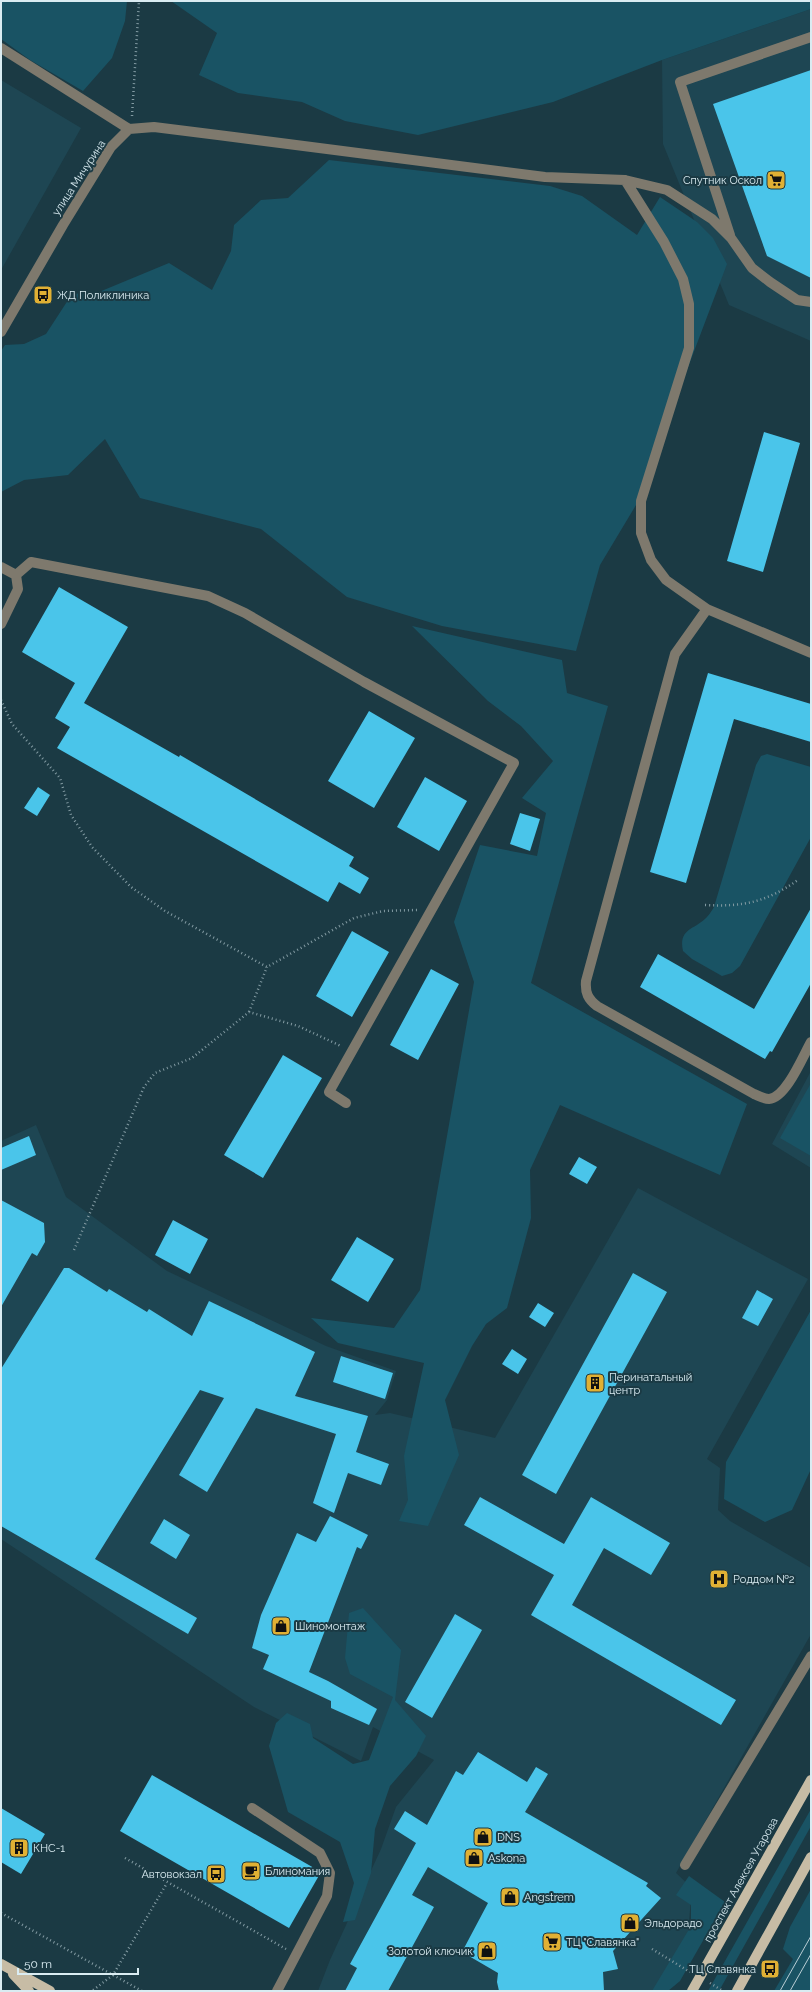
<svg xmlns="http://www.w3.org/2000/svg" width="812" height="1992" font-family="Raleway,sans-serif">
<rect width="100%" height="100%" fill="#1b3a44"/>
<path fill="#1e4653" d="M811,9V341L729,305L663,144L662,60Z
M1,80L81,128L1,270Z
M811,1071V1168L772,1144Z
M36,1125L66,1197L167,1271L326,1346L396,1371L387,1400L375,1415L390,1413L495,1438L638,1188L808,1279L707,1459L720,1468L718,1510L730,1521L811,1568V1634L676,1873L692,1888L686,1954L663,1991H318L330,1960L381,1849L396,1807L434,1760L373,1727L361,1761L254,1707L1,1539V1141Z"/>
<path fill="#195364" d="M1,1H127L125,21L112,58L83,91L30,60L1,39Z
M171,1H811V9L662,60L553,102L418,135L345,121L302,102L238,93L199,75L217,33Z
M329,160L550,186L582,196L637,235L660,197L697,222L713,238L727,264L636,505L600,565L576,651L442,626L347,597L261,529L140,498L105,439L68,475L24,480L1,492V351L5,345L24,344L46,334L72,294L99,292L169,263L212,290L231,251L234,225L261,200L288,198Z
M412,626L562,660L567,693L608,706L531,983L747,1104L720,1175L560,1105L530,1170L531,1218L507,1308L486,1324L472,1346L445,1400L459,1455L428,1526L399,1521L408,1500L404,1456L424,1363L338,1343L311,1318L394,1328L420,1290L474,982L454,922L480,845L537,856L546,813L522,798L553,761L521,726L488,701Z
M767,754L811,767V837L740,966L732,973L722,976L692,959L683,951C678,928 695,930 707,917C710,914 712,910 714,907L756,765L761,756Z
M811,1083V1156L780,1138Z
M811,1310V1469L792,1510L765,1522L724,1499L726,1462Z
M363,1608L401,1650L395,1700L426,1736L416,1756L390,1786L375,1829L371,1873L355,1920L343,1922L354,1883L340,1842L288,1812L269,1746L276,1723L287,1713L310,1724L313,1738L353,1764L369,1760L393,1697L350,1674L345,1658L349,1613Z
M811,1809V1826L719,1991H708Z
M689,1876L725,1902L680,1981L668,1991H652L691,1926V1905L676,1895Z
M811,1889V1991H774L793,1959L783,1949L790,1927Z"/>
<path fill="#4ac5ea" d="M811,70V278L767,256L713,104Z
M764,432L800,443L763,572L727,561Z
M59,587L128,627L84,703L179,757L180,755L354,857L349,866L369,878L360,894L339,882L328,902L57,748L70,727L55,718L75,683L22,652Z
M708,673L811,704V742L734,719L686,883L650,872Z
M369,711L415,738L374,808L328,781Z
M425,777L467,801L439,851L397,827Z
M38,787L50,795L37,816L24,808Z
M520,813L540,819L530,851L510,844Z
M811,908V983L772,1052L770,1051L765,1059L640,987L658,954L754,1009Z
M352,931L389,952L352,1017L316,996Z
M431,969L459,984L418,1060L390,1045Z
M283,1055L322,1078L263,1178L224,1155Z
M29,1136L36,1155L1,1170V1148Z
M579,1157L597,1167L587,1184L569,1174Z
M1,1200L44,1223L45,1242L37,1256L32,1253L1,1307Z
M173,1220L208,1239L190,1274L155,1255Z
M357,1237L394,1259L368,1302L331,1280Z
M64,1268H69L107,1292L109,1289L147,1312L149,1309L192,1336L209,1301L315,1352L295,1396L368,1416L356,1452L389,1464L381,1485L348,1473L334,1513L313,1503L336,1434L256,1408L207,1492L179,1475L224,1398L200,1390L95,1559L197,1618L188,1634L1,1526V1369Z
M633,1273L667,1292L556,1494L522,1475Z
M757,1290L773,1299L758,1326L742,1318Z
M538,1303L554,1313L545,1327L529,1317Z
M512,1349L527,1359L518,1374L502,1364Z
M341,1356L393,1373L385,1399L333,1382Z
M480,1497L564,1544L591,1497L670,1543L651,1575L604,1548L572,1605L736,1700L721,1725L531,1615L554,1575L464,1525Z
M330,1516L368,1535L361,1549L357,1547L309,1672L328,1681L377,1709L369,1725L331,1708V1701L263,1669L269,1655L252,1648L261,1615L297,1533L316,1542Z
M164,1519L190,1535L176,1559L150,1543Z
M455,1614L482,1630L432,1718L405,1702Z
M478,1752L527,1782L536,1767L548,1774L525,1812L648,1883L646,1886L661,1898L613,1951L618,1969L603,1972L604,1991H499L497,1982L498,1973L462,1952L488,1903L428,1867L412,1895L434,1907L388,1991H345L357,1968L350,1964L416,1843L394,1829L405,1811L427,1825L456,1771L463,1775Z
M152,1775L321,1872L289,1928L120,1831Z
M1,1808L45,1834L21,1874L1,1862Z"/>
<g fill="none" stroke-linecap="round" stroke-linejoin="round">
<path stroke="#839ba3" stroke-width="2.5" stroke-dasharray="1 3" stroke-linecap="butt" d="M132,116L139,1
M1,700L12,724L60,778L71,815L92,847L131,887L165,911L267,967L354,918L383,911L417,910
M705,905C744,907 766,902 798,880
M249,1012L267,967
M74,1250L144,1087L155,1073L192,1058L249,1012L298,1026L341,1046
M125,1858L286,1949
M1,1913L113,1975L92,1991
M652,1949L690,1972
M710,1983L723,1991
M142,1991L113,1975L167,1883"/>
<path stroke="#7e796d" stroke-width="10" d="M1,48L129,129
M129,129L154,127L218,135L545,177L625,180L667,190L712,219L731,238L752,268L770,282L797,300L811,302
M625,180L664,242L683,279L689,304V348L641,501V533L651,560L666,580L707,609L811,653
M730,235L680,82L811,37
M1,332L63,225L111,147L129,129
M1,567L16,575L18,589L1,624
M16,575L31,562L208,596L245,613L364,682L514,763L329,1092L346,1103
M707,609L675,654L586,981C585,993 588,999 597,1006L754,1094C759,1096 764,1099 769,1099C786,1098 803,1056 811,1042
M252,1808L320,1853L330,1873L327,1896L277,1991
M685,1865L811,1656"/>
<path stroke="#c7bca5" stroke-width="10" d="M1,1964L50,1991
M13,1974L29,1991
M692,1991L811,1780
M737,1991L811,1857"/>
<path stroke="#baced5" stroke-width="1" d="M780,1991L811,1936
M790,1991L811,1954"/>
</g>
<defs>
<g id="supermarket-square" transform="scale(1)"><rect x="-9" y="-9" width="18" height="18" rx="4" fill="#e0b034" stroke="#1b3a44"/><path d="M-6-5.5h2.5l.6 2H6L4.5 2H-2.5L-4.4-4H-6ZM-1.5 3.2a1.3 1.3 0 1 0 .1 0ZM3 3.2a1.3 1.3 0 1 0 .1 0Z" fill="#111"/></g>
<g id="bus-square" transform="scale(1)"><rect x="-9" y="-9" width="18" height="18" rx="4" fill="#e0b034" stroke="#1b3a44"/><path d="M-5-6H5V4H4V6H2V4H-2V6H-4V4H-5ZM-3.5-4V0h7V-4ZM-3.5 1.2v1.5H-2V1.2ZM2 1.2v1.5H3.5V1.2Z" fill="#111"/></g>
<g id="building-square" transform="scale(1)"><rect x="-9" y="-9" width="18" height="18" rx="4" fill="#e0b034" stroke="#1b3a44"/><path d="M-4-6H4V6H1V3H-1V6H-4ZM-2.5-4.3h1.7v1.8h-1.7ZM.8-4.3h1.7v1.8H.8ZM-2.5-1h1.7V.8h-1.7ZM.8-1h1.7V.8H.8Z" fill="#111"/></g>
<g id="hospital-square" transform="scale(1)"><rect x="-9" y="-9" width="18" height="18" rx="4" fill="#e0b034" stroke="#1b3a44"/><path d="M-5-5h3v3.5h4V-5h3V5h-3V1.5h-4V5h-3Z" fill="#111"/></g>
<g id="shop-square" transform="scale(1)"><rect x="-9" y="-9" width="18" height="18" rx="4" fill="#e0b034" stroke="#1b3a44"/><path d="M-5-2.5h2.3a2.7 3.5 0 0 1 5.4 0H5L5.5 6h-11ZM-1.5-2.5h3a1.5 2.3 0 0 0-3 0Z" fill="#111"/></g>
<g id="cafe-square" transform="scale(1)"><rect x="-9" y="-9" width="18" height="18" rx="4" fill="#e0b034" stroke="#1b3a44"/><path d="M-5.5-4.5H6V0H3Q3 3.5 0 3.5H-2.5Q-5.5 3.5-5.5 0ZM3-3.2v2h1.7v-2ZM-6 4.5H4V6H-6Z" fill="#111"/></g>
</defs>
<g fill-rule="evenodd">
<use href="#supermarket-square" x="776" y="180"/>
<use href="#bus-square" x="43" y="295"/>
<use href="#building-square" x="595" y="1383"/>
<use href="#hospital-square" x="719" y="1579"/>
<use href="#shop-square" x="281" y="1626"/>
<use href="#shop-square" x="483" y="1837"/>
<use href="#building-square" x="19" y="1848"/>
<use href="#shop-square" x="474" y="1858"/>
<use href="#cafe-square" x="251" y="1871"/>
<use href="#bus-square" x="216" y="1874"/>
<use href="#shop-square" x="510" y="1897"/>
<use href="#shop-square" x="630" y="1923"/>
<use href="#supermarket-square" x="552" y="1942"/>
<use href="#shop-square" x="487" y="1951"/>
<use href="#bus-square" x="770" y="1969"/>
</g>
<g text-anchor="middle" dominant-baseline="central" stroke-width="4" stroke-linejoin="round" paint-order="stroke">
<g font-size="11" fill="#daecf2" stroke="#1b3a44">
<text transform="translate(79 178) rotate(-57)">улица Мичурина</text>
<text transform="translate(741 1880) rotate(-61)">проспект Алексея Угарова</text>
</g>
<g font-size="11" fill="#daecf2" stroke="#1b3a44" text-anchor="start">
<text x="762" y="180" text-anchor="end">Спутник Оскол</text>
<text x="57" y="295">ЖД Поликлиника</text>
<text x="609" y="1377">Перинатальный<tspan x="609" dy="13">центр</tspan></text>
<text x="733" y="1579">Роддом №2</text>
<text x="295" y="1626">Шиномонтаж</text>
<text x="497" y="1837">DNS</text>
<text x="33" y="1848">КНС-1</text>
<text x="488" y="1858">Askona</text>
<text x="265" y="1871">Блиномания</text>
<text x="202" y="1874" text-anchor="end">Автовокзал</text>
<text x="524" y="1897">Angstrem</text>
<text x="644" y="1923">Эльдорадо</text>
<text x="566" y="1942">ТЦ "Славянка"</text>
<text x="473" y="1951" text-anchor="end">Золотой ключик</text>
<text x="756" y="1969" text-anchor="end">ТЦ Славянка</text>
</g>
</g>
<rect width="812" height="1992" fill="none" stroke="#daecf2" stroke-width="4"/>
<path d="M18 1968v6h120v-6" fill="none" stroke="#daecf2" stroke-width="2"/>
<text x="24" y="1968" font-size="12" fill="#daecf2" stroke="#1b3a44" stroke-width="3" paint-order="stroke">50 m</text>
</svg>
